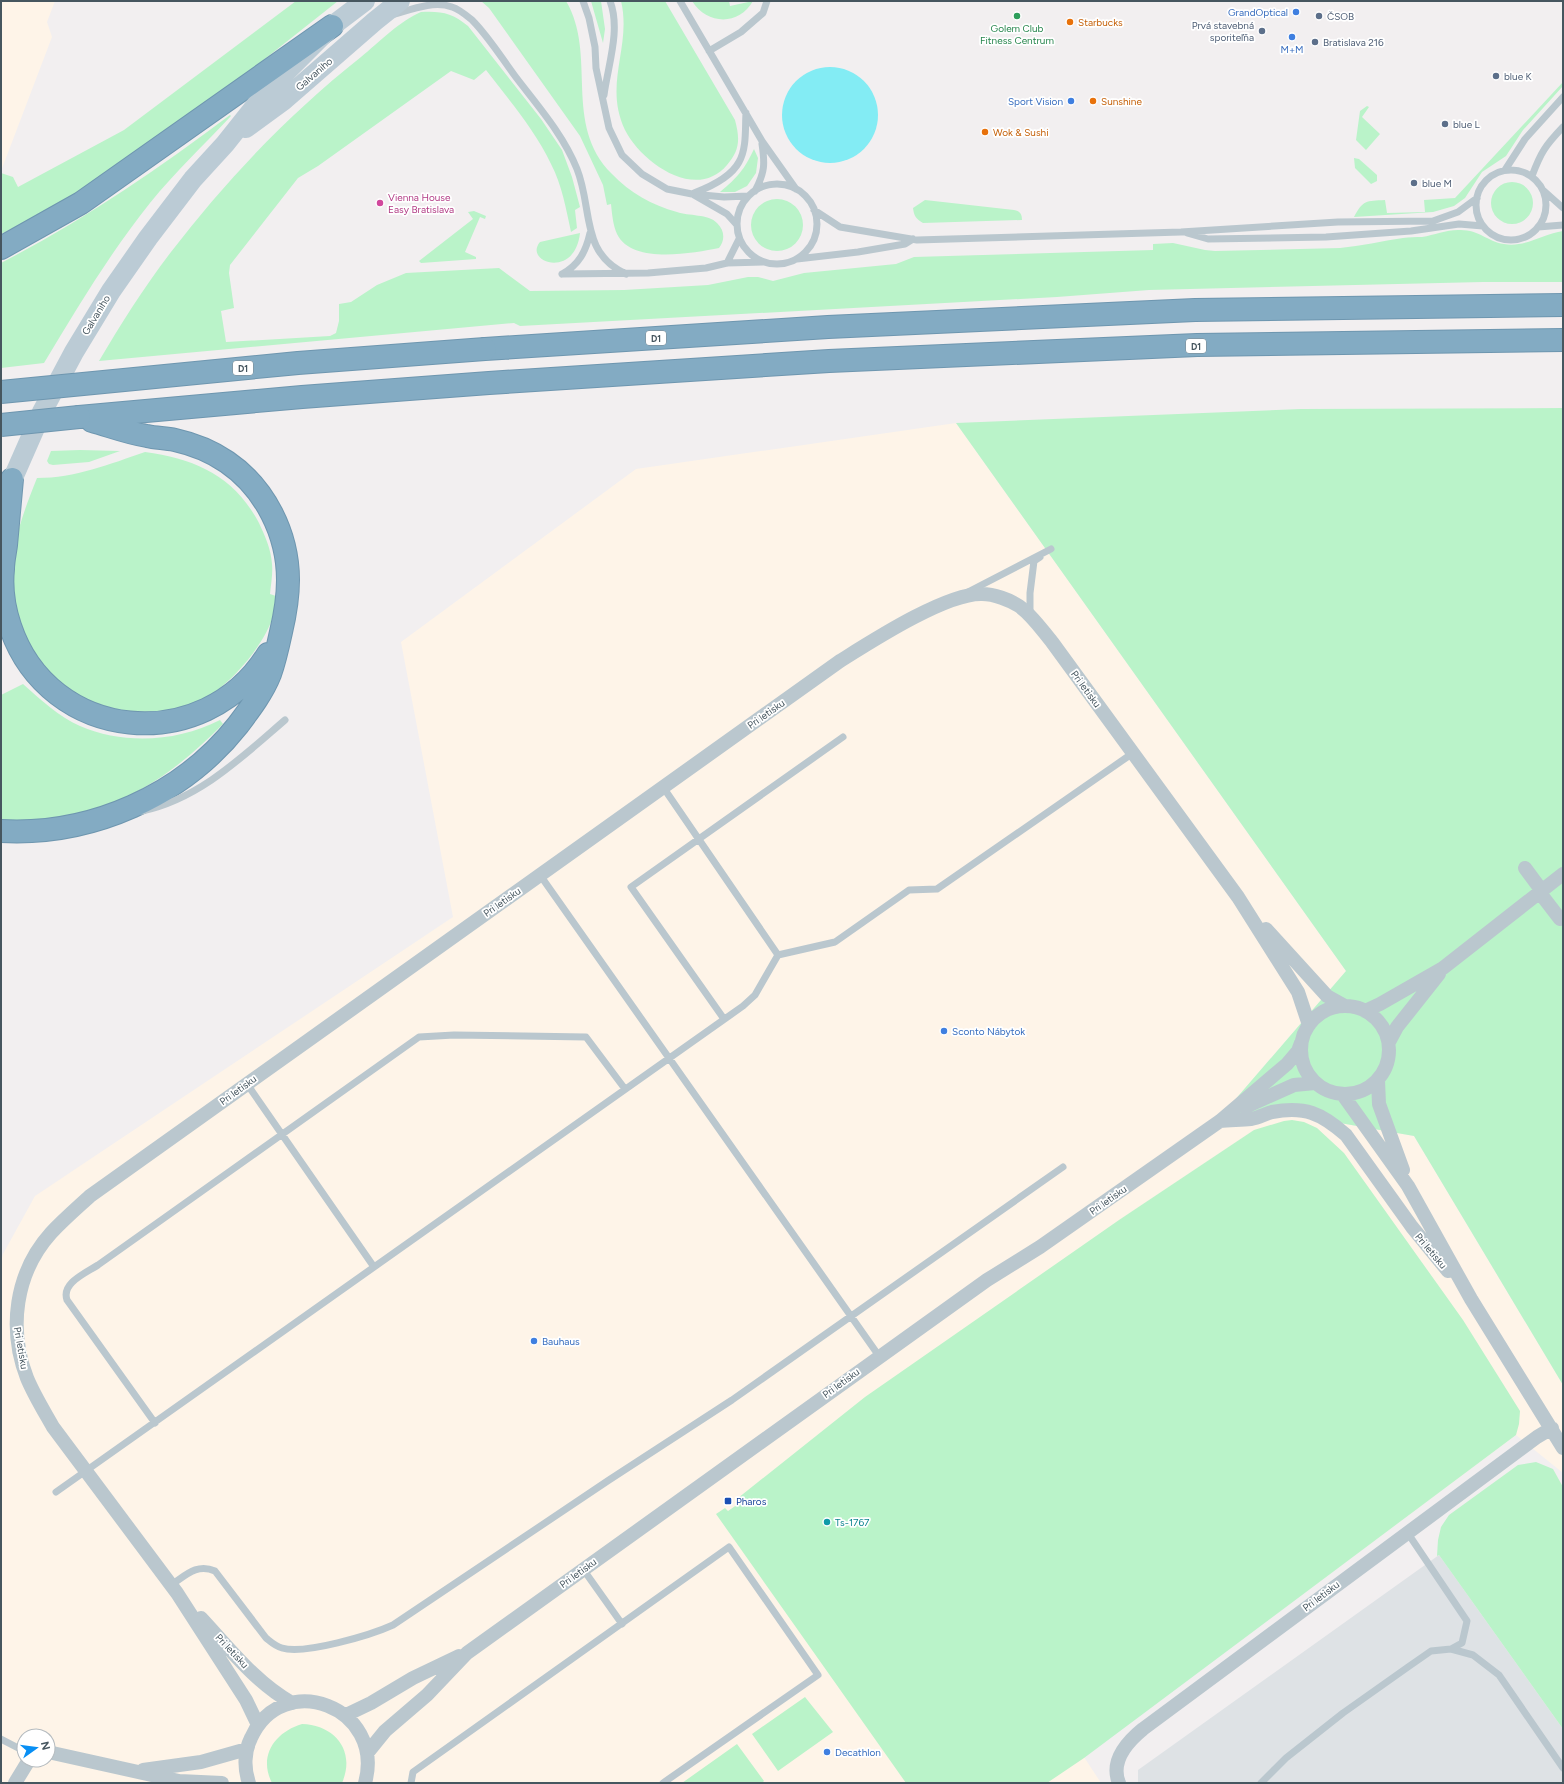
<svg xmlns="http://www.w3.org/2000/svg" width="1564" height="1784" font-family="Figtree,sans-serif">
<rect width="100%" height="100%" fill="#f2eff0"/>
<path fill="#fef4e8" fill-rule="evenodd" d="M1,1H55L47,22L52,37L1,171Z
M956,423L1346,971L1221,1116H1300L1414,1136L1563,1385V1473L1516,1435L1084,1757L1101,1783H1V1262L3,1254L35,1196L453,917L401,642L636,469ZM24,1736H48V1760H24Z"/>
<path fill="#dee2e5" d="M1439,1555L1563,1729V1783H1138V1770Z"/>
<path fill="#baf3c9" d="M296,1H338L214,99L68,201L1,234V173L13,177L18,187L124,130Z
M481,1H566C598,55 562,124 612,174C630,193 652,205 677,212C688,216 709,214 717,223C725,231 725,240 719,248C693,253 632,265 617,234C613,225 612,214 611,204L607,205L603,185L580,136L489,8Z
M591,1H601L605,29L603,43Z
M621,1H665L735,120C740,139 740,150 727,165C696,202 641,162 625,130C603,84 632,47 621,1Z
M692,1H729L730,6L753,1C739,26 707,25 692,1Z
M421,12C442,11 452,13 468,26L541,119L562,150L572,177L580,207L575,210L577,228L571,232C566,209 562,185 551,164C535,130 509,100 486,70L474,80L451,71L318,166L298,178L230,265L229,273L234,308L221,311L226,342L330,336L336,333L339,321V304L351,302L377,285L406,273L499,268L530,291L624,290L708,285L748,277H758L773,281L804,273L896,264L914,257L1153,250V244L1173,243L1205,250L1215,251L1340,248C1361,246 1382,241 1403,238C1409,237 1416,237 1422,237C1434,235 1446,230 1458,230C1479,229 1486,241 1504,244C1524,248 1543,234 1563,231V282H1483L1149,290L1057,297L520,326L514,323L99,361C121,324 144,287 171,252C226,180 289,114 361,57C378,43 401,20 421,12Z
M1563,82V86L1523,130L1506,156L1482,172L1465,198L1454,206L1433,212L1354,217C1363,200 1366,201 1385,200L1387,213L1425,212L1424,200L1455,198Z
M1367,106L1369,107L1362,117L1380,134L1366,150L1356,140L1360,111Z
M230,115L231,116C204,145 175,172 150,203C110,253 77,308 44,363L1,368V263C82,221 157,170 230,115Z
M754,149L758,158L756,173L747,186L735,192H720C738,177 744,170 754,149Z
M1354,158L1359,159L1377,175V181L1371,184L1355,168Z
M1491 203a21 21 0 1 1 42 0a21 21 0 1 1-42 0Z
M751 225a26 26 0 1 1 52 0a26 26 0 1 1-52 0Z
M925,200L1014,210C1020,211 1022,214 1022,220L923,223C916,219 914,216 913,208Z
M474,211L486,216L485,219L480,217L465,252L476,257V259L421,263L419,261L473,219L468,212Z
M580,233C575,280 523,262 540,242Z
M1563,408V1385L1414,1136L1300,1116H1221L1346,971L956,423L1301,409Z
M80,450L120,451L89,462L53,465L49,464L47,461L51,451Z
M145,452C196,459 234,476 259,523C265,536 271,549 272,564C273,573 271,584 270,594L276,596C275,604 274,614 271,622C261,648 230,685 206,697C157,723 91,714 51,675C47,671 44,665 40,660C29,645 17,629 13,610C3,566 21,518 37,478C75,478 110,464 145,452Z
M23,684C40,699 59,717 80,726C124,745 177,742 220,720L223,724C157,791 97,823 1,820V695Z
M1292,1120L1304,1122L1317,1128L1344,1153L1463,1320L1520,1411L1519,1424L1516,1435L1084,1758L1047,1783H906L716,1514L725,1508L728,1511L741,1502L738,1498L865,1397L1119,1220L1254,1130L1284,1121Z
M1536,1462L1553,1469L1563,1487V1729L1439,1555L1437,1556L1438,1540L1441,1527L1449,1515L1518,1465Z
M805,1697L833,1732L778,1771L752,1734Z
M302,1724C335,1725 356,1751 342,1783H272C258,1756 275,1732 302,1724Z
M737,1744L764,1781L762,1783H682Z"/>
<path fill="#83ecf4" d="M782 115a48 48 0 1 1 96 0a48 48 0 1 1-96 0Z"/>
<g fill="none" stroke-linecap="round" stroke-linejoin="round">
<g stroke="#6e96af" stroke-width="24">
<path id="highway" d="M1,248L81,203L332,26
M485,349L828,327L1195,310L1563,305
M79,417L302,397L489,383L829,361L1197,345L1563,340
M12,479C10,501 8,523 6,545C5,553 3,561 3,569C1,588 4,608 10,626C49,743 204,757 268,654
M1,831C91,836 182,796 238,725C250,709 263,692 270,674C275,660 278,646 281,632C285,615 288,598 288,580C288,534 265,488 227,462C211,451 193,444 175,440C165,438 156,438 147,436C128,433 110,426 92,421"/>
</g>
<path stroke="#bac7ce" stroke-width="7" d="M583,1L589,18L595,47L596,68L609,128L622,155L642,174L667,189L692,194L724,197L748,196
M680,1L762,141L796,189
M392,15C410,10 433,0 452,7C459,9 466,15 472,20C488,36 501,57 515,76C537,105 563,134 577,169C593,209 580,253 626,274
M709,51L741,32L763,13L767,1
M604,95C608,65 621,30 610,1
M1476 205a35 35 0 1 1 70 0a35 35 0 1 1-70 0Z
M1505,170L1525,139L1563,97
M1532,176C1541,152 1545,146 1563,127
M737 224a40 40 0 1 1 80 0a40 40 0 1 1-80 0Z
M755,191C765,172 765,164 762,144
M1544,191L1563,208
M694,193C710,187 731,177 739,162C747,148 745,128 746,113
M694,195L727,214L737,225
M814,210L840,227L917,240L1181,232L1338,222L1433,221L1458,212L1477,198
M1538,227L1563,225
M1187,233L1208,239L1326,237L1411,231L1459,224L1483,226
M797,259L858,252L905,244L913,239
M727,263L739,239
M562,274L648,273L706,268L727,263L763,262
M562,274C579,265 586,251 590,233
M968,592L1051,549
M1030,615V593L1034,561L1040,557
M663,787L778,955
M142,811C199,799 242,757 285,720
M540,875L879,1356
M724,1019L631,887L843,737
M247,1084L374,1267
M155,1423L67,1300C61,1283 86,1273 98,1265L419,1037L454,1035L586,1037L625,1089
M56,1492L743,1006L755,995L778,955L835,942L909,890L937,889L1133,753
M1407,1532L1467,1621L1462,1643L1451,1649
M583,1569L622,1624
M171,1585C186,1575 197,1563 215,1571L266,1638C271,1642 275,1646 282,1648C304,1655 371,1635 393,1625L609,1480L732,1400L1063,1167
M1,1739L24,1751
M411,1783L413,1772L729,1547L818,1675L663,1783
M1261,1783L1286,1758L1343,1713L1408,1667L1431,1651L1451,1649L1473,1655L1499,1675L1563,1768"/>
<path stroke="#bac7ce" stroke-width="14" d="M1525,868L1542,891
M1540,893L1560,919
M1266,929L1327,996L1345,1006
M1301 1050a44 44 0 1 1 88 0a44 44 0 1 1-88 0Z
M1365,1011L1380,1004L1443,968L1563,874
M1389,1042L1397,1027L1439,974
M1378,1080L1379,1104L1403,1170
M1343,1095L1408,1186L1471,1299L1563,1448
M1245,1107L1294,1085L1315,1083
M1220,1121C1230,1120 1241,1120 1251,1119C1258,1118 1265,1114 1272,1112C1305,1106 1321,1113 1346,1135L1412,1227L1448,1271
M201,1618C229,1648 256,1683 292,1703
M346,1715L371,1703L413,1678L459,1656
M258,1725L246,1700L177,1593L53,1427C44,1411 34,1395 27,1378C8,1329 15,1273 51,1233C63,1220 77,1208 90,1196L840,661C872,641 946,593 982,594C994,594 1010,600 1019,606C1032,615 1042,630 1052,642L1238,897L1298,992L1309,1025
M48,1752L179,1781L222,1783
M368,1752L385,1731L427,1695L467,1653L987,1280L1040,1247L1220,1121L1287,1064L1298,1051L1301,1043
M143,1770L201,1762L247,1749
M15,1783L29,1760
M249,1783C244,1769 244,1752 251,1738C282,1668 386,1707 365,1783
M1119,1783C1110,1761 1127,1742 1143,1729L1537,1437L1552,1428"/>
<path stroke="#bbcbd5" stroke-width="20" d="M246,128L283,101L375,21L400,1
M6,494L42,412L74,352L111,291L148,238L193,179L225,144L268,90L332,26L365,1"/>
<use href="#highway" stroke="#83abc3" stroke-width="22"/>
<g stroke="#6e96af" stroke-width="24" stroke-linecap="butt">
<path id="highway-bridge" d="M1,392L298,363L485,349
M1,425L79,417"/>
</g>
<use href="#highway-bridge" stroke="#83abc3" stroke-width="22"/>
</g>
<g fill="#3f7fe0" stroke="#fff" stroke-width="1.5">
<circle cx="1296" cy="12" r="4"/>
<circle cx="1292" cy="37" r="4"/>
<circle cx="1071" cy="101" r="4"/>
<circle cx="944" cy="1031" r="4"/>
<circle cx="534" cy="1341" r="4"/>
<circle cx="827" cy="1752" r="4"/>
</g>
<circle fill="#2e9e5b" stroke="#fff" stroke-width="1.5" cx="1017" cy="16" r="4"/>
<g fill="#5c6f8a" stroke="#fff" stroke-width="1.5">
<circle cx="1319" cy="16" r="4"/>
<circle cx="1262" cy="31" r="4"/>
<circle cx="1315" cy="42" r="4"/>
<circle cx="1496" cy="76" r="4"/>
<circle cx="1445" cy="124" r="4"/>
<circle cx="1414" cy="183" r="4"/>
</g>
<g fill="#e8710a" stroke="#fff" stroke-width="1.5">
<circle cx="1070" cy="22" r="4"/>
<circle cx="1093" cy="101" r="4"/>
<circle cx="985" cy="132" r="4"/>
</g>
<circle fill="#d1479c" stroke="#fff" stroke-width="1.5" cx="380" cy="203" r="4"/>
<rect fill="#1a4fb4" stroke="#fff" stroke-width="1.5" x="724" y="1497" width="8" height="8" rx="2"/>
<circle fill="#0f9aa8" stroke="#fff" stroke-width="1.5" cx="827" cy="1522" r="4"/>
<g text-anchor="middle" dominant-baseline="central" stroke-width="3.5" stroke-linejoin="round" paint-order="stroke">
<g fill="#fff" stroke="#7e898f" stroke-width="1">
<rect x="646" y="331" width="20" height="14" rx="3"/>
<rect x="1186" y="339" width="20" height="14" rx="3"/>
<rect x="233" y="361" width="20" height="14" rx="3"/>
</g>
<g font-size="9" font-weight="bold" fill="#46565f">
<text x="656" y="338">D1</text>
<text x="1196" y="346">D1</text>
<text x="243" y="368">D1</text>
</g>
<g font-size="10" fill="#366cbe" stroke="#fff" text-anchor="start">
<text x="1288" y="12" text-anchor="end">GrandOptical</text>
<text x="1292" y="49" text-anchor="middle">M+M</text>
<text x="1063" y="101" text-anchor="end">Sport Vision</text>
<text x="952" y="1031">Sconto Nábytok</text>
<text x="542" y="1341">Bauhaus</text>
<text x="835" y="1752">Decathlon</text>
</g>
<g font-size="10" fill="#4e5e75" stroke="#fff" text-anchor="start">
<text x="1327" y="16">ČSOB</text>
<text x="1254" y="25" text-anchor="end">Prvá stavebná<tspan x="1254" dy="12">sporiteľňa</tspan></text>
<text x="1323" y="42">Bratislava 216</text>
<text x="1504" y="76">blue K</text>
<text x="1453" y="124">blue L</text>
<text x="1422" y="183">blue M</text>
</g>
<g font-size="10" fill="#c56008" stroke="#fff" text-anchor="start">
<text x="1078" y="22">Starbucks</text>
<text x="1101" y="101">Sunshine</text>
<text x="993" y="132">Wok &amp; Sushi</text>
</g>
<g font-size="10" fill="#27864d" stroke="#fff">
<text x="1017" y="28">Golem Club<tspan x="1017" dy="12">Fitness Centrum</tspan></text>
</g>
<g font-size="10" fill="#46565f" stroke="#fff">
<text transform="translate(314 74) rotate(-41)">Galvaniho</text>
<text transform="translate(96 315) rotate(-59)">Galvaniho</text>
<text transform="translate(1086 689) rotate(54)">Pri letisku</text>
<text transform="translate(766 714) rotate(-35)">Pri letisku</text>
<text transform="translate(502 902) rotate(-35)">Pri letisku</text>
<text transform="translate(238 1090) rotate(-36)">Pri letisku</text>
<text transform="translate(1108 1200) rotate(-35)">Pri letisku</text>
<text transform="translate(1431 1251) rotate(50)">Pri letisku</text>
<text transform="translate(21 1348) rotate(80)">Pri letisku</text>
<text transform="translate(841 1383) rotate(-36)">Pri letisku</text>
<text transform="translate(578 1573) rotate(-36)">Pri letisku</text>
<text transform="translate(1321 1596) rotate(-37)">Pri letisku</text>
<text transform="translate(232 1651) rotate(47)">Pri letisku</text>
</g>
<g font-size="10" fill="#b23c85" stroke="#fff" text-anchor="start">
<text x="388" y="197">Vienna House<tspan x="388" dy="12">Easy Bratislava</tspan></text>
</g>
<g font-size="10" fill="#164399" stroke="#fff" text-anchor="start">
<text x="736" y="1501">Pharos</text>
</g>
<g font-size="10" fill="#0d838f" stroke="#fff" text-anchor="start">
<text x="835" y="1522">Ts-1767</text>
</g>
</g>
<rect width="1564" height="1784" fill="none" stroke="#46565f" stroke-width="4"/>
<g transform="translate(36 1748) rotate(76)"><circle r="19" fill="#ffffff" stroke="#b5bbbf"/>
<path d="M0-3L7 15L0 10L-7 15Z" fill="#088ff4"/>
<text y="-6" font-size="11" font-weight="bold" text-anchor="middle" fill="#46565f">N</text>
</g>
</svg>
